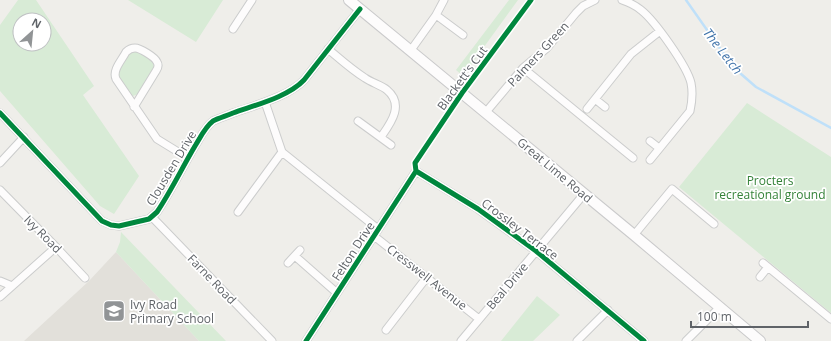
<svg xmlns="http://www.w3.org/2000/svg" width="831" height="341" font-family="'Open Sans',sans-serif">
<rect width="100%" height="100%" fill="#efeeea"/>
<path fill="#e2e0da" d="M116,252L199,341H24L89,281Z"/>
<path fill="#d8ebd6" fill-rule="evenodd" d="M18,0H36L94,86L83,95L139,176L114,214L100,206L0,91V25ZM20,20H44V44H20Z
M128,0H223L196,42Z
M509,0H518L463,76L456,70Z
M134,51C142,52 155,59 154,68L138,94L133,96L131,95L118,76C120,68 126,54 134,51Z
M747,103L831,157V313L679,187Z
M121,232L226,341H199L116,252L120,242Z
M537,296L560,315L533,341H501Z"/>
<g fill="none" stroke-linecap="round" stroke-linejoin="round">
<path stroke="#bfe0f9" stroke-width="2.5" d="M686,0L733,67L756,87L831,128"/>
<g stroke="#cbcccc" stroke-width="9">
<path id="minor" d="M622,0C628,2 635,5 641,10C655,21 687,66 691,83C693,93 692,102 690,111L650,160
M436,15L463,35
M233,29L252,0
M328,49C340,59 352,70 365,78C372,83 381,85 387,90C405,105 390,124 381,137
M411,50L436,15L444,0
M523,68L633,158
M595,99L605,107
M265,102L282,152L378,229
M134,107L156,71C158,68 159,65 157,62C155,57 140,48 135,48C131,48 129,49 126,52C122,60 112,70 116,79L157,139L188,158
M587,109L631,54L660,31
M486,112L523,68L547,48L576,13L583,6L595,0
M0,113L102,221L111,225L119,226L149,219L157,212C171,191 182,168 195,146C200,138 205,127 213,121C219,118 226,116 233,113C255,105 288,97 304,80L360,9
M358,121L391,145
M650,141L659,148
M0,163L24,137
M0,190L56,247L85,278
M238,212L282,152
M152,217L272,341
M634,235L672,189L714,224
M374,236L479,319
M295,256L337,293
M288,263L300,250
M763,263L831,319
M760,277L768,267
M0,281L12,286
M0,297L56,247
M386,330L427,277
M306,341L416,171L478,209L536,251L644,341
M461,341L584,194
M577,341L608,310
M686,341L720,307"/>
</g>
<g stroke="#cacacb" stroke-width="12">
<path id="secondary" d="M349,0L634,235L760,341"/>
</g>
<use href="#minor" stroke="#fdfcfc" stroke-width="7"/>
<use href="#secondary" stroke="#fdfcfc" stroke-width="10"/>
<g stroke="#fff" stroke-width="8">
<path id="cycleway" d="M0,113L102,221L111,225L119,226L149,219L157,212C171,191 182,168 195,146C200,138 205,127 213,121C219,118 226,116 233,113C255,105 288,97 304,80L360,9
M416,171L478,209L536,251L644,341
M416,171L415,163L462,93L531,0
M306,341L416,171"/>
</g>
<use href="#cycleway" stroke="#00873e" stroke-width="5"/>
</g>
<defs>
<g id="school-square" transform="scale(1.15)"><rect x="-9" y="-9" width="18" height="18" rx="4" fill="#919496" stroke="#fff"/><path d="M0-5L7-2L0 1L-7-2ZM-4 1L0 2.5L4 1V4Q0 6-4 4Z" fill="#fff"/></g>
</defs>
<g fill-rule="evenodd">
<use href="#school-square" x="114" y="311"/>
</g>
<g text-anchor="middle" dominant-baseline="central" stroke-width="3.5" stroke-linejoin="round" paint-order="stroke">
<g font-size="12" fill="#5f6368" stroke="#fff">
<text transform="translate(538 54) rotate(-47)">Palmers Green</text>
<text transform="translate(462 78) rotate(-54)">Blackett's Cut</text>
<text transform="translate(171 168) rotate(-59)">Clousden Drive</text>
<text transform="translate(555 170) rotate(40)">Great Lime Road</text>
<text transform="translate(520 229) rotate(37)">Crossley Terrace</text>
<text transform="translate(43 234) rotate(45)">Ivy Road</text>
<text transform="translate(353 251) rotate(-57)">Felton Drive</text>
<text transform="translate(427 277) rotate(38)">Cresswell Avenue</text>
<text transform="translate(212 279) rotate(46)">Farne Road</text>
<text transform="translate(507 286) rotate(-50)">Beal Drive</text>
</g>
<g font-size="12" fill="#348238" stroke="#fff">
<text x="770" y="180">Procters<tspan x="770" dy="14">recreational ground</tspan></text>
</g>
<g font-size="12" fill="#5f6368" stroke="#fff" text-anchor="start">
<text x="130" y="304">Ivy Road<tspan x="130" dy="14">Primary School</tspan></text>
</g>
<g font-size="13" font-style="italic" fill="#4174aa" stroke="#fff">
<text transform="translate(723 51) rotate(52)">The Letch</text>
</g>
</g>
<g transform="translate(32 32) rotate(27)"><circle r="19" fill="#ffffff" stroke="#bfc1c3"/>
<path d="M0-3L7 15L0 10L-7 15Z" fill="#919496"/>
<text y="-6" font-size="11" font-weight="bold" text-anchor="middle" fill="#5f6368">N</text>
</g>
<path d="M691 321v6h117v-6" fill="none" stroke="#5f6368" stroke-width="2"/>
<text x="697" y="321" font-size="12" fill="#5f6368" stroke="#ffffff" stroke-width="3" paint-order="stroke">100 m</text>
</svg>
